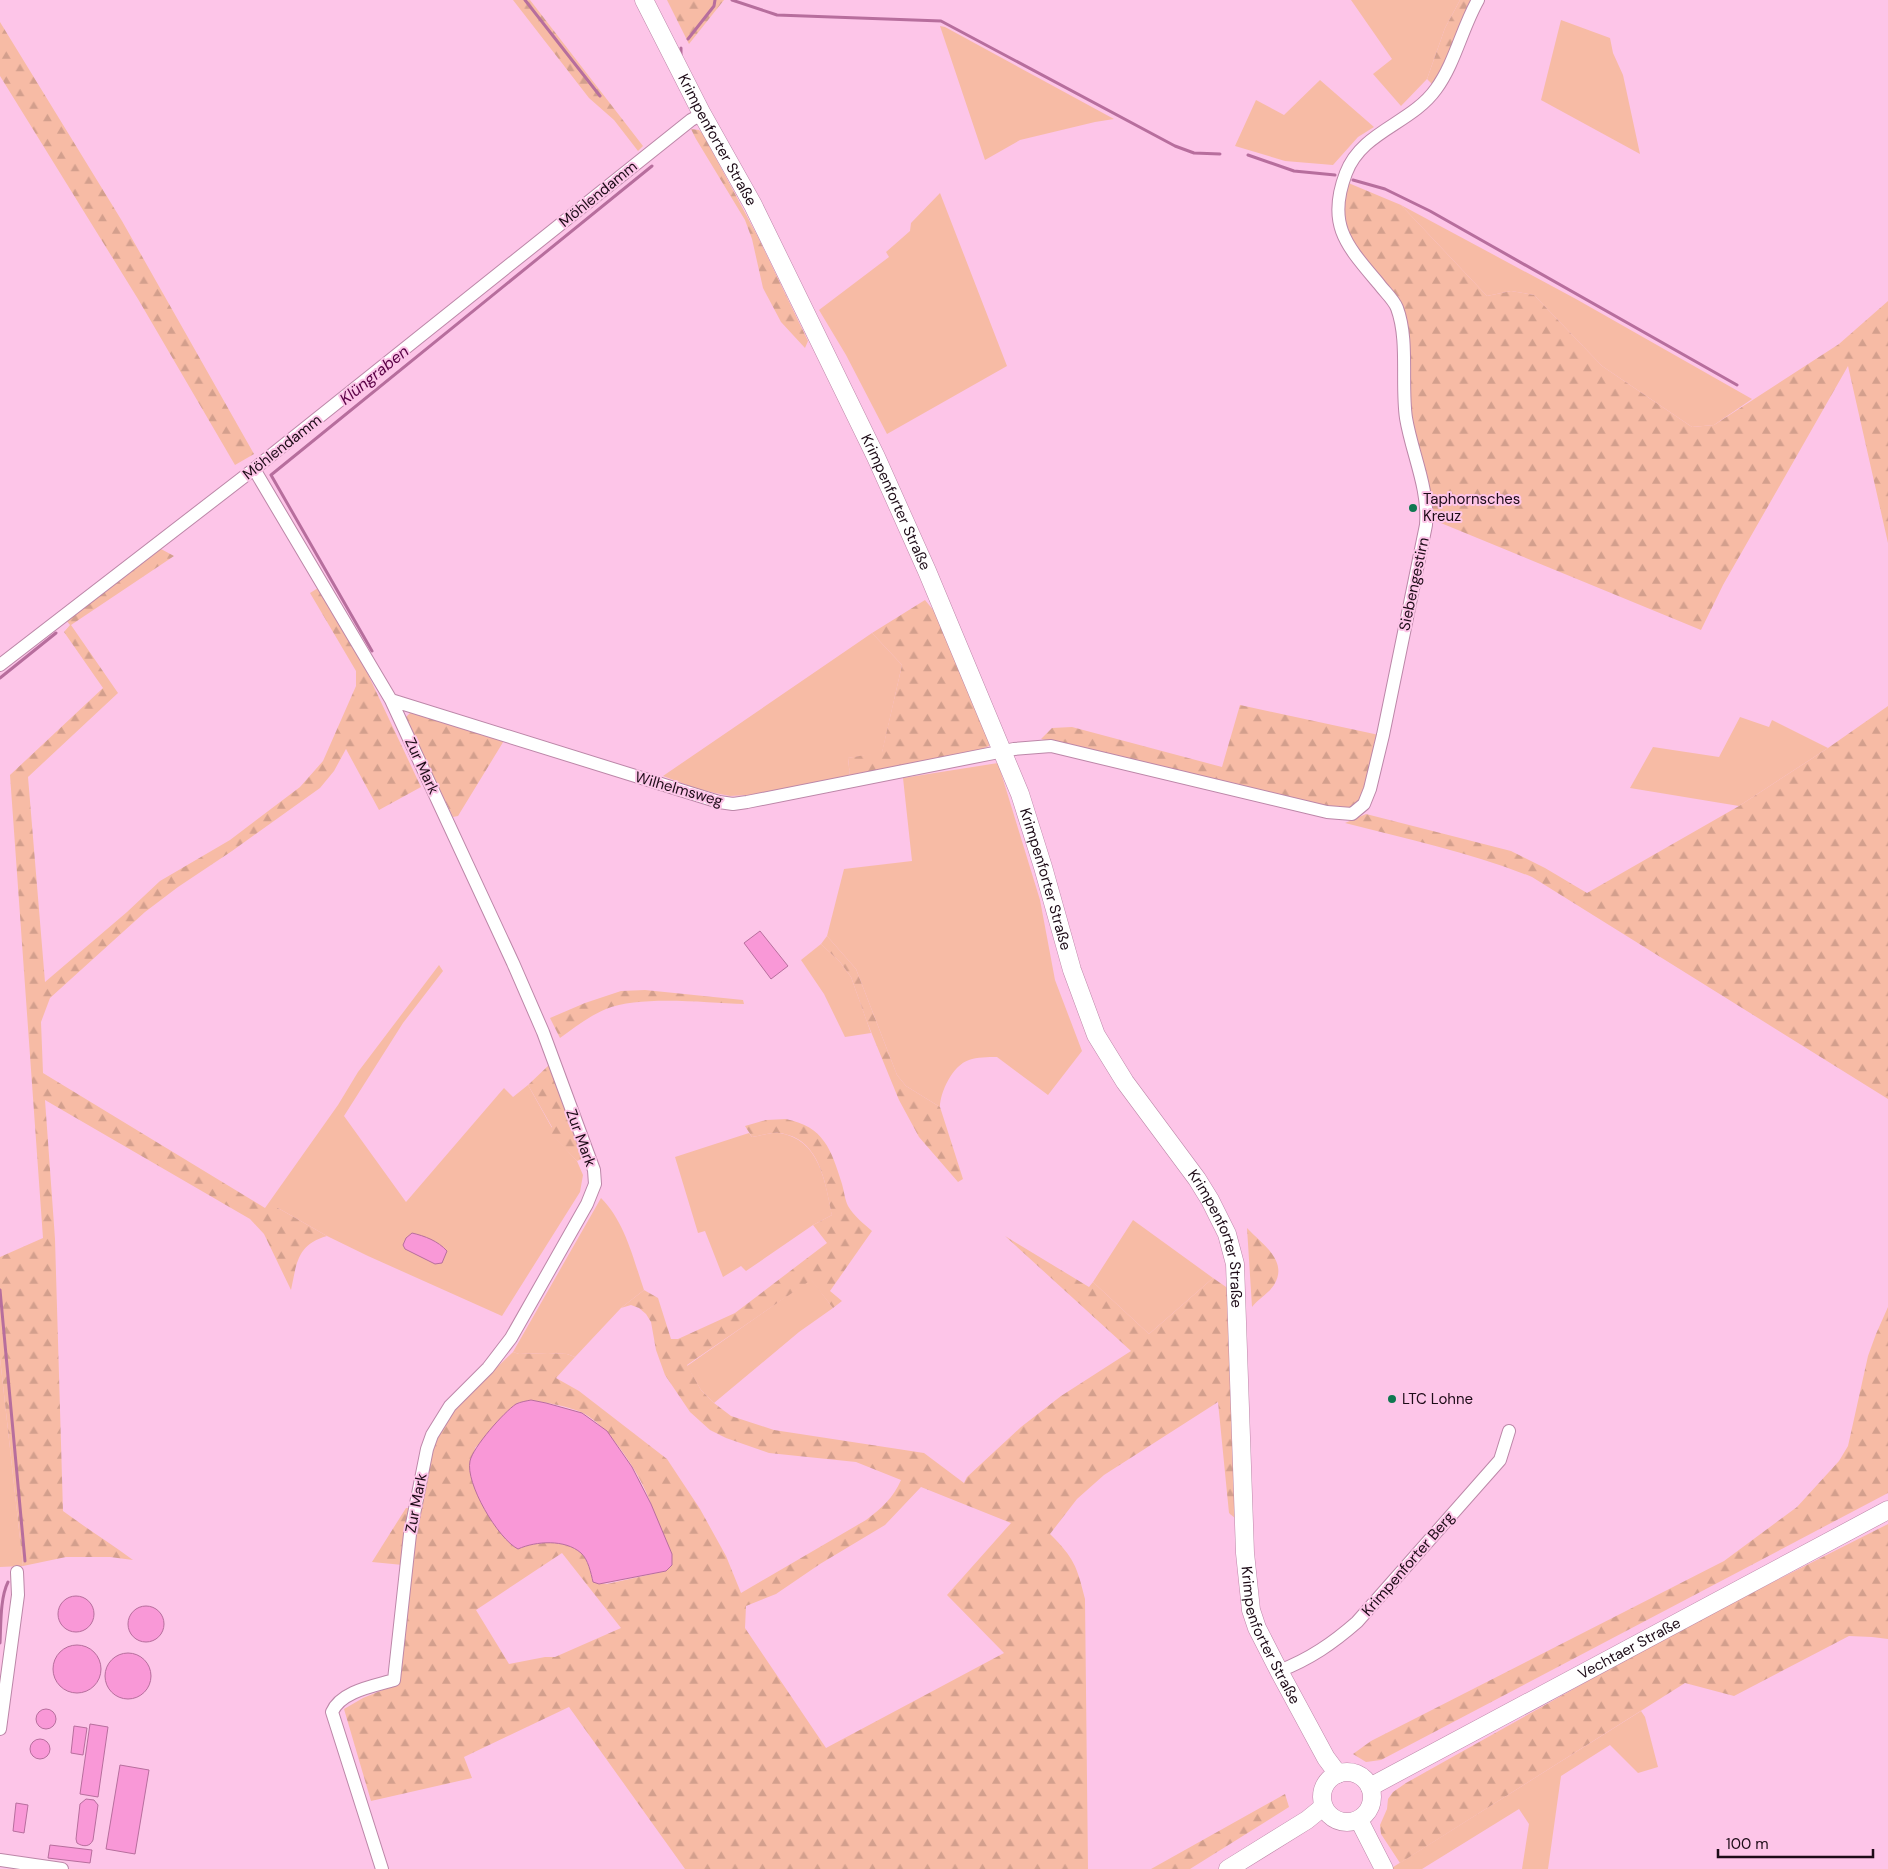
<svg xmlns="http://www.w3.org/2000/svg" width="1888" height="1869" font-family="'DM Sans',sans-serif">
<defs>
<pattern id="forest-firs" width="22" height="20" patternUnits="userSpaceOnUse" patternTransform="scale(1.25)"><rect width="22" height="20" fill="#f7bba5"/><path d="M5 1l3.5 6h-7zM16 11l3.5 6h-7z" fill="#d39f8d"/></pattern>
</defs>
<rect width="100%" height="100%" fill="#fdc5e8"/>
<path fill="#f7bba5" d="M1351,0H1460L1445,28L1427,79L1401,106L1373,74L1392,59Z
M1561,20L1610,38L1613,53L1623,75L1640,154L1541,100Z
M940,26L945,27L1114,119L1095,122L1020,140L985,160Z
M1320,80L1374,127L1358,137L1333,165L1285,161L1235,146L1256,100L1284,115Z
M940,193L1007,366L887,434L846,355L819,310L889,257L886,252L910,231L911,223Z
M1401,205L1576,299L1752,399L1714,425L1692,427L1602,366L1534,295L1511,291L1487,296Z
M872,633L902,665L882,753L848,758L850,776L749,795L730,796L700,790L663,776Z
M1740,717L1769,727L1772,720L1828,748L1739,806L1630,788L1653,747L1719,757Z
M998,763L1040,900L1055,980L1082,1051L1048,1095L997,1057C988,1057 977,1057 969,1060C953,1065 940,1092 940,1107L906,1086L897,1075L856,969L827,936L844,869L912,861L903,778Z
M821,944L840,962L851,977L871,1033L845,1037L824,994L801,960Z
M439,965L443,971L403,1023L344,1116L406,1202L504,1088L513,1097L528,1085L552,1128L549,1131L577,1161L583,1175L580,1192L502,1316L368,1256L327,1236L278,1208H265L338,1105L358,1072Z
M749,1133L752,1137C760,1136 771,1132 779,1133C820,1139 825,1182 832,1215L813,1225L746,1271L741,1266L723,1277L705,1231L698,1233L675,1157Z
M601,1198C625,1222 633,1258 644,1290L621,1308L575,1357L567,1354L548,1353L519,1354L513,1352Z
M1133,1220L1213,1278L1149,1334L1093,1282Z
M811,1279L833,1308L799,1332L714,1403L701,1390L687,1366Z
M0,1358L23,1566L0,1567Z
M1641,1711L1645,1717L1658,1767L1638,1773L1610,1745L1561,1776L1548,1869H1522L1529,1824L1519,1809L1422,1869H1390Z"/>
<path fill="url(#forest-firs)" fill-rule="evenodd" d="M513,0H530L643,146L638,151L614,120L589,98Z
M667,0H724L689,44Z
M1460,0H1475L1434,86L1427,79L1445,28Z
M0,22L122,221L254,454L235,465L138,299L0,76Z
M691,129L699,130L703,134L758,237L808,341L805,348L781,322L763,288L752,239L745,220L696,139Z
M1346,182L1401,205L1487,296L1511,291L1534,295L1602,366L1692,427L1714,425L1839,344L1888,301V543L1848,366L1723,585L1701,630L1436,521L1411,418L1406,328L1345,231L1341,210Z
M161,549L174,556L71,625L118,693L28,777L45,982L127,912L160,881L230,840L300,787L323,761L356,686V671L310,593L318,588L365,668L421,787L379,810L346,749L334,771L320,788L232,851L178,887L145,912L50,998L41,1022L43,1073L265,1208H278L327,1236C297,1245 297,1262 291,1290L264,1234L250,1219L45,1100L55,1239L63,1511C86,1528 110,1543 133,1560L110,1557H66L23,1566L0,1358V1257L43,1238L10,775L103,688L64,632L70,625L65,619Z
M925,600L934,611L989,737V746L977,751L850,776L848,758L882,752L902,665L872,633Z
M1240,705L1379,735L1361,802L1350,810H1338L1041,739L1052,728L1072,727L1222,767Z
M1888,706V1099L1532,877C1472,853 1408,839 1345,823L1366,814L1511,851L1545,868L1587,893L1739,806L1828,748Z
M413,710L505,739L458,816L453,817L405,718Z
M827,936L856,969L897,1075L906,1086L940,1107L963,1179L958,1182L919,1137L899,1100L867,1022L851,977L840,962L821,944Z
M645,990L743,1000L744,1004C705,1003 641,995 606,1009C589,1016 574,1028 560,1038L550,1018L585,1003L621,991Z
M549,1065L584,1158L577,1161L548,1131L552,1127L528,1085Z
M786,1119C824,1127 831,1149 842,1184C844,1191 845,1200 848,1206C854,1216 864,1224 872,1231L830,1291L842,1301L833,1308L811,1280L687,1365L701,1390L714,1403L731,1416L774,1430L924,1453L964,1483L967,1477L1021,1427L1061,1396L1131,1351L1005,1236L1089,1287L1093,1282L1149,1334L1213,1278L1229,1289L1236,1519L1229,1513L1218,1402L1104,1475L1077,1499L1050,1534C1074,1558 1077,1566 1085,1599L1088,1869H685L569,1707L464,1757L472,1778L371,1801L344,1709L363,1698L397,1684L414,1534L431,1450L450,1414L466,1397L513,1352L519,1354L548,1353L567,1354L575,1357L556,1378L579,1391L667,1459L700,1509L726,1556L741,1593L866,1520C882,1508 893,1498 901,1480L856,1462L769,1453L726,1438L710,1430L690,1412L665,1375L656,1350L651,1322L646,1314L639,1308L631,1305L621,1308L644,1290L658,1298L671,1339H678L735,1313L827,1243L813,1225L832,1215C825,1182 820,1138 779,1133C771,1132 760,1136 752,1137L745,1126L766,1120ZM531,1400C547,1403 568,1406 583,1413C610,1427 641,1475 651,1504C659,1525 661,1549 666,1571L607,1584L593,1582C591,1573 588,1559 581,1553C565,1539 537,1541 518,1549L498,1530L482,1503L472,1481L475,1448L517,1403ZM921,1487L1011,1523L947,1595L1004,1653L826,1748L745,1628L746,1606L776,1594L820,1564L885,1525ZM562,1553L621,1628L555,1657H545L509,1664L476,1610Z
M1247,1228C1262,1244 1289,1261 1274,1285C1268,1294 1258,1299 1252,1307Z
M1888,1307V1493L1381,1760L1366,1762L1353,1754L1371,1741L1724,1561L1797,1507L1839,1461L1848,1446L1868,1356L1876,1334Z
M406,1508H411L403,1565L372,1562Z
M1888,1524V1639L1872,1637L1849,1636L1734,1696L1685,1683L1400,1863L1381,1834L1380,1825L1387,1809L1388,1799L1393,1792L1406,1783L1686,1626Z
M1285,1794L1289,1807L1190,1869H1151Z"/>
<path fill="#f998d7" stroke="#b76e9d" d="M760,931L788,966L771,979L744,943Z
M412,1233C425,1236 438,1241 447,1251L442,1263L435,1264L405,1249L403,1245L406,1238Z
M531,1400L546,1403L582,1413L607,1431L632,1467L651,1504L672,1554V1565L666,1571L599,1584L593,1582C591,1573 588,1559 581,1553C565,1539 536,1541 518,1549C498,1539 465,1483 470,1461C473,1447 504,1412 516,1404C520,1402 526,1401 531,1400Z
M58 1614a18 18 0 1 1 36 0a18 18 0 1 1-36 0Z
M128 1624a18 18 0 1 1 36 0a18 18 0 1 1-36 0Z
M53 1669a24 24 0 1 1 48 0a24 24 0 1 1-48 0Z
M105 1676a23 23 0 1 1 46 0a23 23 0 1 1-46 0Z
M36 1719a10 10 0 1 1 20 0a10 10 0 1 1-20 0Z
M90,1724L108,1727L98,1797L80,1794Z
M74,1726L87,1728L83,1755L71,1753Z
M30 1749a10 10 0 1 1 20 0a10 10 0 1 1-20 0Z
M120,1765L149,1770L135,1854L106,1849Z
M86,1799L94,1800L98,1805L93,1840C90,1847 83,1847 77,1843L76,1839L80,1804Z
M16,1803L28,1805L24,1833L13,1831Z
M50,1845L92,1850L90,1863L48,1858Z"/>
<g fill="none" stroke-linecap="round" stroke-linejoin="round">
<path stroke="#b76e9d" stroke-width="3" d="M525,0L600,96
M732,0L777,15L941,21L1175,146L1194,153L1220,154
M688,39L714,6L715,0
M681,48V55
M1248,155L1294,171L1335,175
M1353,180L1385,189L1430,211L1737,385
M372,651L271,475L652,166
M0,678L56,633
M0,1290L25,1561
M0,1643C1,1625 0,1598 8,1582"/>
<g stroke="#bc87a8" stroke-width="14">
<path id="street" d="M254,469L391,700L513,963L543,1032L594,1170L595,1184L587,1204L511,1338L488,1368L450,1406L432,1435L427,1449L410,1534L394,1680C374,1686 341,1691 332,1712L382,1869
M0,665L254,469L691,120L702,114
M391,700L719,802L733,804L747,802L1014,749L1051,746L1327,812L1352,814L1364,804L1370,789L1383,735L1426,525C1429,488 1412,454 1406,418C1401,384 1409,340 1397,308C1394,300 1385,292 1379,284C1347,246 1326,225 1346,173C1362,131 1411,124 1436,89C1455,63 1462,28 1478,0
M1279,1671C1310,1659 1333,1643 1357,1622L1500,1460L1509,1431
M0,1729L18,1595L17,1572
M0,1860L62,1869"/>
</g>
<g stroke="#bc87a8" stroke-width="19">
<g id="secondary">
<path id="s1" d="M644,0L702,114L753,205L876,457L927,571L1020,794L1043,867L1072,970L1096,1035L1125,1082L1197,1179L1210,1200L1227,1234L1235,1264L1245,1553L1251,1610L1257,1628L1279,1671L1326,1758L1338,1774"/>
<circle cx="1347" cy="1797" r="25"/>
<path id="s2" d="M1370,1787L1888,1510"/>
<path d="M1359,1820L1384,1869"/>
<path d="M1228,1869L1307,1820L1323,1807"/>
</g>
</g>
<use href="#street" stroke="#fff" stroke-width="12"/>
<use href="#secondary" stroke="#fff" stroke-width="18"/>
</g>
<g fill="#0f7750" stroke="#fdc5e8" stroke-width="2">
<circle cx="1413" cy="508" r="5"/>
<circle cx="1392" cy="1399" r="5"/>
</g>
<g text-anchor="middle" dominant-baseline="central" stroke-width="4" stroke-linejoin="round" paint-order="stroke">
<g font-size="15" fill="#1d0b17" stroke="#fdc5e8">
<text stroke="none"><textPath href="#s1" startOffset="158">Krimpenforter Straße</textPath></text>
<text transform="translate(598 194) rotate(-39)">Möhlendamm</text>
<text transform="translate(282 447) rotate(-38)">Möhlendamm</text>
<text stroke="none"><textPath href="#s1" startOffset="562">Krimpenforter Straße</textPath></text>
<text transform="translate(1414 584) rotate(-78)">Siebengestirn</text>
<text transform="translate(422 766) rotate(65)">Zur Mark</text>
<text transform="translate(679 789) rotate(16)">Wilhelmsweg</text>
<text stroke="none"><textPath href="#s1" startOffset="968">Krimpenforter Straße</textPath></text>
<text transform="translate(581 1138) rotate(70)">Zur Mark</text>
<text stroke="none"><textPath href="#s1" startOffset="1372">Krimpenforter Straße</textPath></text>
<text transform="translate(416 1503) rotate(-79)">Zur Mark</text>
<text transform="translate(1408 1564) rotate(-49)">Krimpenforter Berg</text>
<text stroke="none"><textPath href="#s1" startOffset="1778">Krimpenforter Straße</textPath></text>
<text stroke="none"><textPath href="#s2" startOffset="294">Vechtaer Straße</textPath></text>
</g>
<g font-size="15" fill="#1d0b17" stroke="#fdc5e8" text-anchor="start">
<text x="1423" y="499">Taphornsches<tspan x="1423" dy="17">Kreuz</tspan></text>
<text x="1402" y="1399">LTC Lohne</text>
</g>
<g font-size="16" font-style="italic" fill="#590045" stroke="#fdc5e8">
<text transform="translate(374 375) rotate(-39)">Klüngraben</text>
</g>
</g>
<path d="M1718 1849v8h155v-8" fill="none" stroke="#1d0b17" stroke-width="2.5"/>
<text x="1726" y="1849" font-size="15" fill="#1d0b17" stroke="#fdc5e8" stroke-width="4" paint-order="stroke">100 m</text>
</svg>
